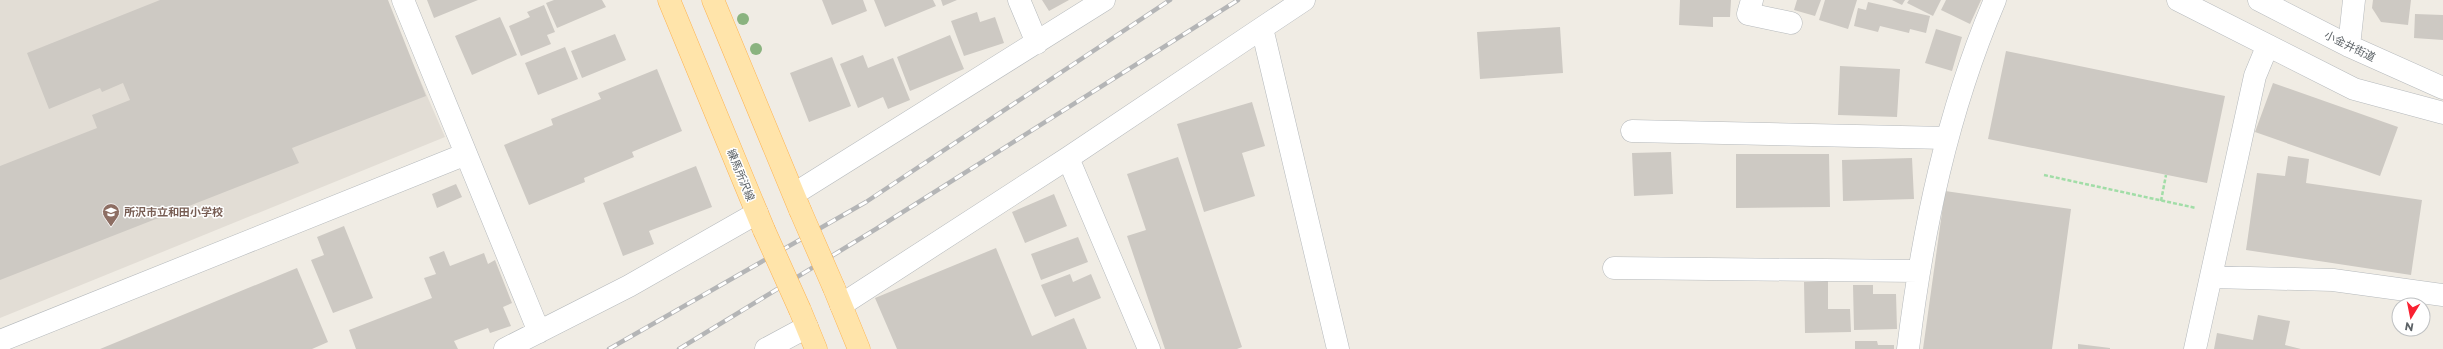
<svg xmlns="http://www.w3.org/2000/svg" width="2443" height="349" font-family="Montserrat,'Noto Sans JP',sans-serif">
<rect width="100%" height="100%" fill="#f0ece4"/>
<path fill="#e2ddd5" d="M0,0H385L445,137L0,318Z"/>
<path fill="#cdc9c3" d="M160,0H388L426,96L292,148L299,163L0,280V166L97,128L92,115L130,100L123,83L102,92L100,88L49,109L27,53Z
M427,0H478L434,18Z
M554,0H602L606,7L557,28L546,3Z
M822,0H863L867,11L832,25Z
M874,0H933L936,6L885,27Z
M941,0H957L943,6Z
M1042,0H1069L1049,11Z
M1680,0H1731L1730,17H1713V27L1679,25Z
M1797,0H1821L1815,16L1794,10Z
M1825,0H1857L1848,29L1819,20Z
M1892,0H1905L1902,5Z
M1909,0H1941L1933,16L1907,3Z
M1946,0H1981L1970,24L1941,10Z
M2373,0H2411L2408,25L2381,22L2372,8Z
M1868,2L1930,16L1926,33L1910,29L1909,33L1880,26L1878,32L1854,26L1858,8L1866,10Z
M544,5L555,32L547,35L551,44L521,56L509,26L530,17L527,12Z
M977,12L980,22L995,17L1004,43L964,56L951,21Z
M2415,14L2443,15V40L2414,38Z
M500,17L517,55L472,75L455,36Z
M1560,27L1563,73L1480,79L1477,32Z
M1936,29L1962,37L1952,71L1925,63Z
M615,34L626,60L582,78L571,51Z
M950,35L964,69L910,91L897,57Z
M565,47L578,79L538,95L525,63Z
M2006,51L2225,96L2207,183L1988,139Z
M863,55L868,68L893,58L910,100L888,109L883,97L858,108L840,64Z
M832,57L851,106L809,122L790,73Z
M1840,66L1900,69L1897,117L1838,115Z
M657,69L682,131L632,152L634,157L584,178L585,182L529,205L504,145L553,125L551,119L601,99L598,93Z
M2273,83L2398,127L2380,176L2255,132Z
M1252,102L1265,146L1242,153L1255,196L1204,212L1177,124Z
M1671,152L1673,194L1634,196L1632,153Z
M1736,154H1829L1830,207L1736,208Z
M2288,156L2309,159L2306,183L2422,200L2411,275L2246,250L2257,173L2285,176Z
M1178,157L1242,347L1237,349H1165L1127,236L1146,230L1127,174Z
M1912,158L1914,199L1843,201L1842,160Z
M696,166L712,207L649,231L654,244L623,256L603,203Z
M456,184L462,197L437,208L432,194Z
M1945,191L2071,209L2052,349H1923Z
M1054,194L1067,226L1025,243L1012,212Z
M344,226L373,298L333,313L311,260L324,255L317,237Z
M1078,237L1088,262L1041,280L1031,254Z
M996,248L1032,336L1074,318L1087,349H897L875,298Z
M444,251L450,266L484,253L488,264L495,260L512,303L503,307L511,326L490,333L488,328L454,341L458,349H356L349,330L432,298L424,278L436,274L429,257Z
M297,268L328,342L312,349H100Z
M1070,274L1073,282L1091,274L1101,298L1055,317L1041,285Z
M1828,281V309H1850L1851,332L1805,333L1804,282Z
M1853,285H1873V294H1896L1897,329L1854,330Z
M2258,315L2290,321L2285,345L2301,349H2214L2217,333L2253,340Z
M1855,341H1877L1878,345H1894V349H1855Z
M2078,344L2110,348V349H2078Z"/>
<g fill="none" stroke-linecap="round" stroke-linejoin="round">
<g stroke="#b5b9bc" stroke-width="23">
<path id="minor" d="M403,0L539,332
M1019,0L1037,43
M1752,0L1748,14L1791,23
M2178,0L2354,89L2443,113
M2259,0L2349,46L2443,88
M1262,28L1304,0
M2349,46L2354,0
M1632,131L1946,138
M1068,158L1149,349
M794,194L1104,0
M1614,268L1918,271
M2212,277L2333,280L2443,295
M841,305L1068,158L1262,28L1338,349
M0,341L466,154
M505,349L629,286L757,213
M766,349L807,327
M1908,349C1923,228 1947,113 1995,0
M2195,349L2255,76L2267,47"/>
</g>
<g stroke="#feb350" stroke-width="23">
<path id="major" d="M669,0L764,230
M713,0L800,210
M834,288L859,349
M800,310L816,349"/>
</g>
<path stroke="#a1dda7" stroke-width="2.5" stroke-dasharray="4 2" stroke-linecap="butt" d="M2044,175L2196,208
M2161,201L2166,175"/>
<use href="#minor" stroke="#fff" stroke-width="22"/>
<use href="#major" stroke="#ffe4aa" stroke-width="22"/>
<g stroke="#b4b5b6" stroke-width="4.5">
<path id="rail" d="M609,349L866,202L1170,0
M679,349L876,229L1238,0"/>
</g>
<use href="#rail" stroke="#fff" stroke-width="3" stroke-dasharray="9" stroke-linecap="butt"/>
<g stroke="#feb350" stroke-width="23" stroke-linecap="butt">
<path id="major-bridge" d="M800,210L834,288
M764,230L800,310"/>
</g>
<use href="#major-bridge" stroke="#ffe4aa" stroke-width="22"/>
</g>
<g fill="#8ab37f">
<circle cx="743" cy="19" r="6"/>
<circle cx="756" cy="49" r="6"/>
</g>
<defs>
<g id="school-pin" transform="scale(0.9)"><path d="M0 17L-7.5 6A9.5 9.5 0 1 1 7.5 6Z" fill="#8d6e63" stroke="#fff"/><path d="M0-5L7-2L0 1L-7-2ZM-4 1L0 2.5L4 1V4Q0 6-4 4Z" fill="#fff"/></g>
</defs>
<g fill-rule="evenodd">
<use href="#school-pin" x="111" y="212"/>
</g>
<g text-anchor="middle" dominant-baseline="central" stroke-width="3" stroke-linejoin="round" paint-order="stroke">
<g font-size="11" fill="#5c6266" stroke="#fff">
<text transform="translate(2350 46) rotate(26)">小金井街道</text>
<text transform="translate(741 175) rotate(68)">練馬所沢線</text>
</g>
<g font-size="11" font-weight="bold" fill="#785e54" stroke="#fff" text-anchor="start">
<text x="124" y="212">所沢市立和田小学校</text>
</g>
</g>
<g transform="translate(2411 317) rotate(190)"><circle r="19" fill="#ffffff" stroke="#bec0c2"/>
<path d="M0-3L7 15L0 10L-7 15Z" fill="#f92232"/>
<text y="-6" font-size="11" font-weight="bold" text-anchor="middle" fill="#5c6266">N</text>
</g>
</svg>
